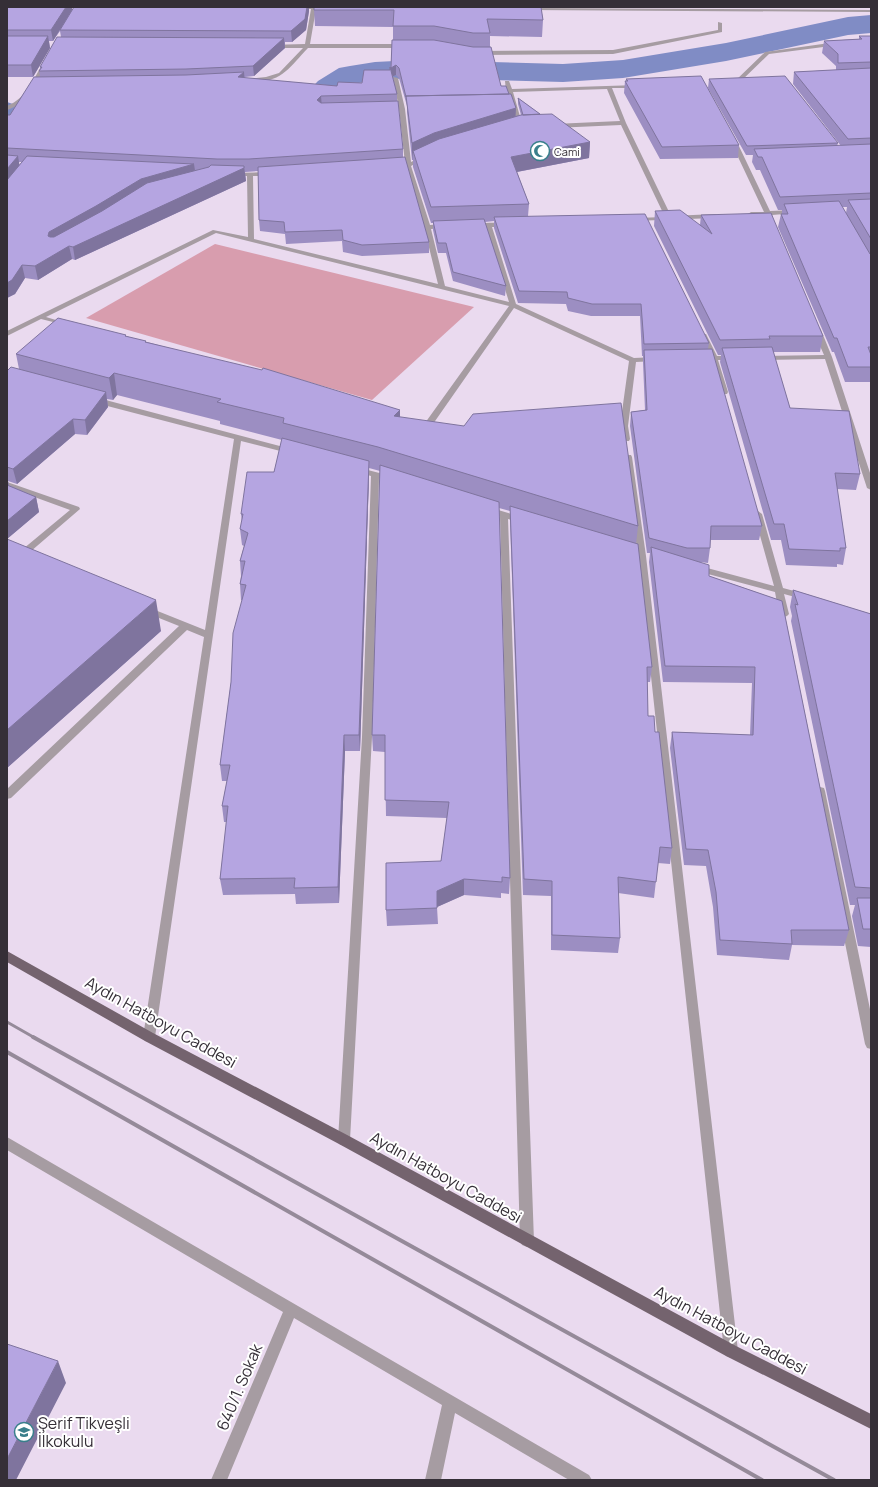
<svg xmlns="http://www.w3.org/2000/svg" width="878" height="1487" font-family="Manrope,sans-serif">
<rect width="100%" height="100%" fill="#eadaef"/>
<path fill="#d89dae" d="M215,244L474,307L372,400L86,318Z"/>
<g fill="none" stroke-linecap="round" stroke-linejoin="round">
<path fill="#808cc5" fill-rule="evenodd" d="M871,15V33L848,35L726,61L623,78L563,82L415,78L375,80L359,83L340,95L317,121L295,132L265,138L253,135L248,128L253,121L274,116L293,107L318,81L339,68L350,66L375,62L415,60L563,64L623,60L726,43L848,17Z
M7,102C20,106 32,112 45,116C64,122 84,118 103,123L108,130L103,137C71,145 36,137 7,124Z"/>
<path fill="#a69ca2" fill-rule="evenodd" d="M293,7L329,8L316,9L310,44H405L408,46L405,48H308C289,68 280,85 248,81V79L266,77L279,73L303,48H271L269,47V45L305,44L311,9H295Z
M529,8L871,10V12L527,10Z
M718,22L722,23V32L613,54L480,55L477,53L480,51L613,50L718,30Z
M837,42L839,43V45L769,54L738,84L733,83L765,52Z
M44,61L49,62C38,81 29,103 7,110V106C27,98 34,78 44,61Z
M393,77L398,78L405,109L411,162L423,156L428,157L411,166L430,225L445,224L448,226L445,228L431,229L445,286L509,302L486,228H473L470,226C476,222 501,222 509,224L510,225L507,227H492L516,304L634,358L656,357L660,359L656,361L636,362L628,426L630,439L629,441H623L622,439L620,426L629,361L514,308L426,434H420V430L509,306L216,233L46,317L69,324V326L41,319L7,336V331L213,230L248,237L247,176H231V174L233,173L271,172L274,174L271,176H253L254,239L438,284L424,227L406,167L394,168L391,166L394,164L405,163L399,109Z
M505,81H509L512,89L638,85V87L636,88H612L626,123L671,216L715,214L718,216L715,218L633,221V219L635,218L665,217L621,125L554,128L551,126L554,124L620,121L607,89L513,92L523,127L520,129L517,127L506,91Z
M733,138L736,140L770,211L795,210L797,211V213L772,215L773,217L770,219L766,215H749L748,214L751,212H764L730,140Z
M814,328H820L821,330L832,357L871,476V490L867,488L825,359L762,360L758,358L762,356L824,355L813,330Z
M700,334H706L717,356H734L738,358L734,360H718L728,392L727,394H721L720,392L711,360H702L698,358L702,356H709L699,336Z
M92,398H98L295,450L296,452L292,454L241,441L155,1037L153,1041L149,1042L145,1041L143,1037L204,637L187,630L11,798L7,799V789L179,626L144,612L142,610L144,608H150L205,630L234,439L92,402Z
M625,455H631L632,457L646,556L738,1351L736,1356L731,1358L726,1356L724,1351L638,556L624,457Z
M353,467H356L395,477L396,479L392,481L379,478L372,737L350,1140L349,1144L344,1146L339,1144L338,1140L362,737L371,476L353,471Z
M7,482L79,507L80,509L23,558H17L16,556L17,554L70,510L7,487Z
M488,507L525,518L526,520L522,523L508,519L534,1241L532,1245L527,1247L522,1245L520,1241L500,516L485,512L484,510L485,508Z
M758,511L762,514L783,588L809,595L810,597L806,600L784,594L789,614L787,616L784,617L779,614L775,592L693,570L692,568L696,565L774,586L754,514Z
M820,787L824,788L825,791L871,1014V1049L867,1048L865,1044L815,791L816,788Z
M7,1137L589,1475L592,1480H569L455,1413L441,1480H425L442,1405L294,1318L227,1480H211L283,1312L7,1150Z"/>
<path fill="#74636e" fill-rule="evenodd" d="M7,951L153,1033L349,1136L736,1346L871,1414V1429L726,1356L339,1144L145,1041L7,962Z"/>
<path stroke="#958a99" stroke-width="3" d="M7,1022L35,1038"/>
<path stroke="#958a99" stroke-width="4" d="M33,1037L834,1480
M7,1052L762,1480"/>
</g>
<path fill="#9c8ec2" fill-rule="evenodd" d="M7,7L72,9L309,11L306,30L292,42H285V48L254,76L245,77V78L337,86L362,83L390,70L393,40V27L315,26L314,10L541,7L543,20L542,37L490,36V47L501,86L509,94L516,108L515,116L521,115L518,104V98L540,114L590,142L589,158L517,172L529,204L528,216L709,343L708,349L762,526L759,540H710V548L708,563L700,562L709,576L782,601L849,930L844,946L792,945L789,960L717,955L713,907L706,866L684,865L670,748L672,732L750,735L752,683L663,682L649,562L650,553H647L630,426L631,412L645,410L643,363V356H642L640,316H591L568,311L566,304L518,303L494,228V221L485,222L506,286L505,296L453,281L446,253H438L433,230V223H431L413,167V160H412L407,112V106L399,78L396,75L393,76L397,94V101L403,149V158L429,242V253L362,256L343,252L342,241L286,244L285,234L260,231L259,220L258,171L245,172L246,181L75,260L72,259L38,280L25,278L15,294L7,298V115H10L40,76L39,71L40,69V67L61,37L60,31L53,41H49L50,48L33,77H7ZM19,162H22L19,165Z
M859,36H871V382H845L834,352H832L778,227L781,214H782V210H778L760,170H756L752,162L753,155H746L708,88L709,79L838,143L837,146H841L793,84L794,72L836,70V66L822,53L824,41L859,39ZM842,207H847L846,213Z
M626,79L739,145L738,158L660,159L624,93L625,81H626Z
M655,211L700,225L701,215L823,336L820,352H773L790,408L860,474L856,490L837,489L846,548L843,565L837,564V567L786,565L781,540H771L720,362L721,355H718L654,226Z
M126,335V336L147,342L400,410V417L638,526L636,544L652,667L650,682H647L648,716L655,732L672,848L670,864L658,863L654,898L618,893L620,938L618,953L551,950V896L523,895L510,521V511L499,508L510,878L509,894L501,893V898L464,895L437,907L438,924L387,926L386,910L441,861L447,818L386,816L385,752L373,751L372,735L380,471L369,468V476L360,751H345L339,903L296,904L295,894L223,895L220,879L227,822H224L222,806L227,781H222L220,765L242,600H241L240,584L241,576L240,561L244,546L242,545L240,529L242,522L241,514L274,472L282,440L220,424V421L117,395L113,400L107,399L108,407L87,435L75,434L17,484L8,481L9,485L36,497L39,512L7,539L161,631L7,768V371L19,369L16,354Z
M793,590L871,614V947L858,946L852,916L855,905H850L791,621L792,616L790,607Z"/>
<path fill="#7f749e" d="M66,7H72V10L53,41L51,30Z
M307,7H309V11L306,30L292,42L291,31Z
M48,36L50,48L33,77L31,65Z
M284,38L285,48L254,76L253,66Z
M396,65V75L391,77V68Z
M244,72L245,84L238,77Z
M321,96L322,108L317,100Z
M516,108L515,125L413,151L412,160V143L434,133Z
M590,142L589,158L511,173V157Z
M18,156L20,168L7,185V169Z
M194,164L196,177L50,249L48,236L49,232L141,179Z
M244,166L246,181L75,260L73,247Z
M69,246L72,259L38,280L35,266Z
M22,265L25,278L15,294L7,298V283Z
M114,373L117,395L113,400L109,378Z
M106,392L108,407L87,435L85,420Z
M400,410V433L394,416Z
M73,419L75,434L17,484L13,469Z
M369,461V476L360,751L359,735Z
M7,477L10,490L7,492Z
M36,497L39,512L7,539V521Z
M156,600L161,631L7,768V730Z
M344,735L345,751L339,903L338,887Z
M464,879V895L437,907V891Z
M58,1361L66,1383L16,1480H7V1459Z"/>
<path fill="#b5a5e1" stroke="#7f749e" d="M7,7H66L51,30H7Z
M74,7H307L305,19L291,31L60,30Z
M314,7H541L543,20L487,19L490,33H473L434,26H393L394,10H314Z
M7,36H48L31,65H7Z
M859,36H871V62L838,63V54L824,41L862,39Z
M57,37L284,38L253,66L186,69L39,71L42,67H40Z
M392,40H434L473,47H491L501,86H506L509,94L406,96V97L399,68L396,65L391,68Z
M390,67L397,94L321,96L317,100L321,103L398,101L403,149L249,159H217L7,148V115H10L34,77L186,75L244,72L238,77L337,86L338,82L362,83L364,70H390Z
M871,68V138L848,139L794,72Z
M701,76L739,145L662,147L625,81H628L626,79Z
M785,76L838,143L747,146L709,79Z
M511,94L516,108L434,133L412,143L406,96Z
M518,98L540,114L523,115Z
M552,114L590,142L511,157L529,204L431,207L413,151L439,139L521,115Z
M871,144V193L780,197L762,157H758L754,149Z
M7,155L18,156L7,169Z
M27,156L194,164L141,179L96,206L49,232L48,236L50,237H54L102,211L147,183L209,167L211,165L244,166V168L73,247L69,246L35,266L22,265L12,280L7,283V180Z
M405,157L429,242L362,245L343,240L342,230L285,232L284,222L259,220L258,167Z
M871,199V239L848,200Z
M839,201L870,254L871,255V347H868L871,355V367H848L837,338H834L781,214H788L784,204Z
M680,210L712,234L701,215L771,213L823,336H769L770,339L720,340L655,211Z
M645,214L709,343L644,344L641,304H592L568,298L567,292L519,291L494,217Z
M484,219L506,286L453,272L446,243H438L433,221Z
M58,318L126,335L125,336L146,341L145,342L262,370L263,368L400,410L394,416L464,426L473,414L621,403L638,526L378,447L283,423L284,418L217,402L221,399L114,373L109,378L16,354Z
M772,347L790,408L849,411L860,474L835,473L846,548H840V551L789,549L784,524H774L722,348Z
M712,349L762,526H711L710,548H687L649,538L631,412L647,410L644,350Z
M11,367L106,392L85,420L73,419L13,469L7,467V371Z
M282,438L369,461L359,735H344L338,887L294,888L295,878L220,879L228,806H222L230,765H220L231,682L233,633L246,585L240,584L245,561H240L248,533L240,529L243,514H241L247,472H274Z
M380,465L499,502L510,878L502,877V882L464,879L437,891V908L386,910V863L441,861L449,802L385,800V735H372Z
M7,485L36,497L7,521Z
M510,506L638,544L652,667H647L648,716H654L655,732H659L672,848L660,847L656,882L618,877L620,938L552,935V881L524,879Z
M7,539L156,600L7,730Z
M651,547L709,565V576L782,601L849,930H791L792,944L720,940L716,892L708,850L686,849L672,732L753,735L755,667L665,666Z
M793,590L871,614V888L855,887L795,604L798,605Z
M857,898H871V929H863Z
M7,1344L58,1361L7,1459Z"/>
<defs>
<g id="mosque-ring" transform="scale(1)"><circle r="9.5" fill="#fff" stroke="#397f8b" stroke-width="1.5"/><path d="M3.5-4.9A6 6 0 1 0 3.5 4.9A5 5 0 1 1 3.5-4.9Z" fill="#397f8b"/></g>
<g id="school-ring" transform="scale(1)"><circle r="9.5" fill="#fff" stroke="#397f8b" stroke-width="1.5"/><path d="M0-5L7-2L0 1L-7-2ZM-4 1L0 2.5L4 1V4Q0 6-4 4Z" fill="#397f8b"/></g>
</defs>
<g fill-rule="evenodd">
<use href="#mosque-ring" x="540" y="151"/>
<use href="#school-ring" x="24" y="1432"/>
</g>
<g text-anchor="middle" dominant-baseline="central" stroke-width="4" stroke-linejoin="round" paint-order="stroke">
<g font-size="11" fill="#352f37" stroke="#fff" text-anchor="start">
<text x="554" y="151">Cami</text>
</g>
<g font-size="16" fill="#352f37" stroke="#fff">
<text transform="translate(161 1022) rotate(29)">Aydın Hatboyu Caddesi</text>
<text transform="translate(446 1177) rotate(29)">Aydın Hatboyu Caddesi</text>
<text transform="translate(731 1330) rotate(28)">Aydın Hatboyu Caddesi</text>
<text transform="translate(239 1387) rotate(-67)">640/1. Sokak</text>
</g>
<g font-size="16" fill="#352f37" stroke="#fff" text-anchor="start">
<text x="38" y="1423">Şerif Tikveşli<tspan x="38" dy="18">İlkokulu</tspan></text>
</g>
</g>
<rect width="878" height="1487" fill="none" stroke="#352f37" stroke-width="16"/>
</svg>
